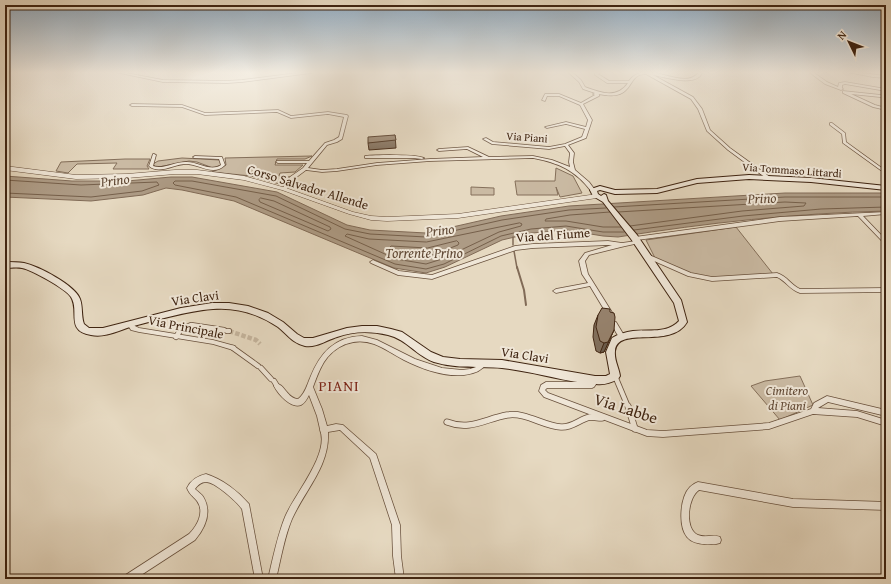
<svg xmlns="http://www.w3.org/2000/svg" width="891" height="584" font-family="'Gentium Book Plus',serif">
<rect width="100%" height="100%" fill="#e6d9c1"/>
<filter id="stains"><feTurbulence type="fractalNoise" baseFrequency=".005" numOctaves="4"/><feColorMatrix values="0 0 0 0 .2 0 0 0 0 .09 0 0 0 0 .02 0 0 0 .5 -.17"/></filter>
<radialGradient id="worn" r=".72"><stop offset=".6" stop-color="#630" stop-opacity="0"/><stop offset="1" stop-color="#630" stop-opacity=".3"/></radialGradient>
<path fill="#cabaa3" stroke="#846f5a" d="M312,156L305,159H277L275,165H303L295,172L280,173L279,176L290,177L283,185L251,176L212,172L226,165L225,158Z
M182,158L220,160L221,165L213,168L197,162L189,161L159,167H156L153,164L158,161Z
M125,159H150L147,166L149,169H113L117,163L77,164L68,173L56,171L61,162Z
M556,168L573,176L582,193L560,197L556,187L558,195H517L515,181H555Z
M471,187L494,188V195H471Z
M736,227L773,274L711,278L688,273L655,258L646,240Z
M800,376L813,405L780,420L751,386L765,381Z"/>
<path fill="#ad9b85" stroke="#816b57" d="M5,176L72,181H127L171,177H192L277,192L347,225L370,230L426,233L501,216L569,206L785,193H886V211C796,213 707,223 618,237L603,236L566,230L532,233L502,240L445,267L426,273L394,268L234,201L182,190L166,188L143,195L91,201L5,197Z"/>
<g fill="none" stroke-linecap="round" stroke-linejoin="round">
<path stroke="#76604b" stroke-width="1" d="M5,180L81,185L157,182L159,185L142,191L91,197L5,193
M261,198L274,201L330,227L331,229L328,231L260,202L259,200Z
M614,207L785,197H886
M606,208L569,210L502,220L426,237L370,234L345,229L276,196L192,181H175L173,183L175,185L236,197L395,264L426,269L444,264L501,236L531,229L566,226L603,232H624
M610,212L570,215L546,219L545,221H566L603,227H621
M618,212L785,202L806,203L804,206L742,211L630,226
M520,223L522,224L521,226L499,232L442,259L426,264L396,259L345,236L347,234L369,239L426,242Z
M634,230L743,216L821,209L886,207
M457,241L459,243L458,245L425,258L398,253L389,248L391,246L427,248Z"/>
<path stroke="#816b57" stroke-width="1.5" d="M513,237V245
M514,251L517,268"/>
<path stroke="#816b57" stroke-width="2" d="M517,267L524,290L526,305"/>
<path stroke="#c5b59e" stroke-width="4.5" stroke-dasharray="4.5 2" stroke-linecap="butt" d="M229,331L256,340L260,344"/>
<g stroke="#69513d" stroke-width="6">
<path id="pedestrian-far1" d="M227,331H229
M176,337L181,329L191,325L224,330
M233,348L258,366
M261,368L271,379
M615,376L628,407
M274,381L277,386"/>
</g>
<g stroke="#69513d" stroke-width="7">
<path id="pedestrian" d="M628,406L635,429
M447,422C470,431 485,419 507,415C526,412 543,426 561,427C572,428 580,419 590,417C593,417 598,418 602,418"/>
</g>
<g stroke="#69513d" stroke-width="1.5">
<path id="minor" d="M115,72H121L163,80L227,81L242,80L305,72H313L311,73L242,82L227,83L163,82Z
M568,72H572L581,80L585,87C601,93 617,99 628,83H607L595,75V73L597,72H601L598,74L609,81H629C646,56 684,93 699,72H703C702,72 700,77 699,77C689,85 664,77 653,75L693,97L702,109L710,130L730,148L770,177L768,178H766L728,150L707,131L698,109L691,99L646,74C630,74 633,89 620,94C613,97 605,95 598,94H599V96L583,104L592,120L586,138L568,145L574,153L573,162L575,170L589,182L595,190L593,191H591C575,170 559,163 533,158L430,161L377,165L337,171L322,172L306,170L294,179L286,190H284L282,189L290,177L303,168L307,163H278L276,162L277,161H309L325,143L334,140L339,137L344,117L328,114L291,118L277,112L205,115L182,107L132,106L130,105L132,104L182,105L205,113L278,110L291,116L328,112L347,115L348,116L342,139L337,142L327,145L308,168L322,170L337,169L377,163L430,159L483,157L467,149L439,151L437,150L439,149L468,147L489,157L533,156L552,160L570,167L569,162L570,153L565,146L549,149L492,144L483,139L486,138L493,142L549,147L565,144L582,137L585,129L566,124L547,128L545,127L566,122L586,127L588,120L580,105L559,96H547L545,101L542,100L545,94H559L581,103L595,95L593,94L595,93L583,89L579,82Z
M809,72H813L827,82L838,87L839,83L845,82L886,89V91L845,84L842,85V88L843,89L841,90L825,84Z
M847,72H854L886,76V78L873,77Z
M843,91L881,95V97H880L851,94L875,105L886,108V110L873,107L843,93Z
M830,123H832L845,133L846,142L886,171V174L843,143L842,134L830,125Z
M153,154H154L156,155L153,166C163,170 176,161 187,162C198,162 211,172 221,165L219,159L194,158L193,157L195,156L222,157L225,165C213,177 200,164 186,164C174,164 159,175 149,166Z
M365,156C375,155 416,154 424,158L422,159L413,158H365Z
M886,212V214L863,216L886,240V254L883,252L882,241L858,216L780,221L637,240L639,242V243L621,247L589,255L585,261L588,274L613,314L612,316H608L590,286L556,293L553,291L556,289L588,283L582,274L579,261L585,253L612,245H608L533,248L516,250L432,279L398,275L371,263L370,262L373,260L375,261L399,271L432,275L515,246L533,244L608,241L622,243L636,241L633,240V239L635,237L780,217Z
M647,254L691,273L712,277L777,273C787,276 791,285 800,289L886,288V292L800,293C790,290 786,281 777,277L712,281L688,276L645,257L644,256Z
M128,322H132L135,326L139,328L213,340L235,346L236,348L235,350H233L213,344L139,332L131,330L127,324Z
M612,322H616L625,337L624,339H620L611,324Z
M362,336L377,340L415,359L442,368L462,370L470,369L476,367L482,361L484,360L486,361L487,363C482,371 473,374 464,375C444,377 422,369 404,360C394,355 385,348 374,344C355,337 335,345 324,362C319,370 316,379 313,387L322,409L327,426L336,424L343,425L376,454L400,525L401,556L404,579H396L393,556L392,525L370,458L340,430L328,432C330,466 305,490 292,519C284,538 281,559 276,579H268C273,558 277,537 285,517C294,495 330,454 320,430V429L317,416L309,395C307,399 305,403 301,405C291,409 278,394 274,386L275,384C284,382 287,399 298,399C305,394 307,385 310,378C320,353 334,337 362,336Z
M596,377L598,378L599,380L594,387L592,388H547L545,390L548,393L647,430L663,431L769,423L811,409L814,403L827,396L886,410V416L828,402L818,408L857,411L886,420V426L857,417L813,414L769,429L663,437L647,436L544,397L539,391L541,385L546,382H590L594,378Z
M206,474C222,479 238,491 249,504L263,579H255L242,509C236,501 215,482 206,482C201,482 198,485 195,489C198,492 202,494 204,498C212,513 205,528 195,540L135,579H123L124,576L189,534C197,526 205,512 197,501C193,496 189,494 187,488C191,480 197,476 206,474Z
M698,482L793,499L886,502V510L793,507L699,490C688,497 684,529 698,535C705,538 713,534 720,537L721,540L720,543C715,545 709,544 704,544C699,544 691,542 687,537C678,526 680,497 690,487C692,485 695,483 698,482Z"/>
</g>
<g stroke="#69513d" stroke-width="1">
<path id="tertiary" d="M5,166L76,175L127,174L175,170H197L244,176L286,188L353,212L371,216L387,217L458,214L597,194L600,196L597,198L458,218L387,221L371,220L349,214L282,190L244,180L197,174H175L127,178L76,179L5,170Z"/>
</g>
<g stroke="#3f2411" stroke-width="2">
<path id="secondary" d="M749,175L811,178L886,186V190L811,182L749,179L697,183L657,193L615,194L600,190L597,191L598,194L601,196L604,194L606,195L608,201L637,235L681,300L687,322C671,350 617,325 615,351C614,360 619,368 620,376L618,379C611,383 604,385 596,384C564,382 533,371 502,368C479,366 457,369 434,362C417,356 406,339 388,335C372,331 353,331 337,337C327,340 316,348 305,346C292,343 287,334 278,327C259,314 236,307 213,309C186,311 157,320 130,327C118,331 104,338 91,335C65,331 80,311 71,297C66,289 32,270 22,268C16,267 11,268 5,268V262C11,262 18,262 24,263C38,266 75,285 80,299C83,307 81,316 84,324L89,328H103L181,308L212,303H229L248,306L268,313L283,322L297,334L304,338H313L347,328L362,326H377L391,329L402,332L431,352L443,357L460,359L502,360L595,376H606L610,374L606,352L612,338C619,334 625,332 633,331C649,329 667,334 679,321L674,303L631,239L603,202L593,196L590,190L591,189L600,186L615,190L657,189L697,179Z"/>
</g>
<use href="#pedestrian-far1" stroke="#efe6d7" stroke-width="4.5"/>
<use href="#pedestrian" stroke="#efe6d7" stroke-width="5.5"/>
<use href="#minor" fill="#efe6d7" fill-rule="evenodd"/>
<use href="#tertiary" fill="#efe6d7" fill-rule="evenodd"/>
<use href="#secondary" fill="#efe6d7" fill-rule="evenodd"/>
</g>
<path fill="#81705e" stroke="#3f2411" d="M395,135L396,148L369,150L368,143Z
M610,312L614,330L604,352L600,353L596,351L593,337L594,325L598,315Z"/>
<path fill="#695b4c" stroke="#3f2411" d="M614,330L604,352L600,353L604,343Z"/>
<path fill="#96826d" stroke="#3f2411" d="M395,135L396,140L368,143V137Z
M602,308L610,309V312L614,313L615,317L614,330L608,342L604,343L600,341L596,327L598,315Z"/>
<linearGradient id="sky" x2="0" y2="1"><stop stop-color="#90aac0"/><stop offset="0.47" stop-color="#f4eee3"/><stop offset="1" stop-color="#f4eee3" stop-opacity="0"/></linearGradient>
<rect width="891" height="154" fill="url(#sky)"/>
<g text-anchor="middle" dominant-baseline="central" stroke-width="4" stroke-linejoin="round" paint-order="stroke">
<g font-size="11" fill="#3f2411" stroke="#efe6d7">
<text transform="translate(527 137) rotate(4)">Via Piani</text>
<text transform="translate(792 170) rotate(4)">Via Tommaso Littardi</text>
</g>
<g font-size="13" fill="#3f2411" stroke="#efe6d7">
<text transform="translate(308 187) rotate(17)">Corso Salvador Allende</text>
<text transform="translate(553 235) rotate(-4)">Via del Fiume</text>
<text transform="translate(195 298) rotate(-8)">Via Clavi</text>
<text transform="translate(186 327) rotate(11)">Via Principale</text>
<text transform="translate(525 355) rotate(9)">Via Clavi</text>
</g>
<g font-size="13" font-style="italic" fill="#624a36" stroke="#efe6d7">
<text x="787" y="390">Cimitero<tspan x="787" dy="15">di Piani</tspan></text>
</g>
<g font-size="14" font-style="italic" fill="#604834" stroke="#efe6d7">
<text transform="translate(115 180) rotate(-7)">Prino</text>
<text transform="translate(762 198) rotate(-2)">Prino</text>
<text transform="translate(440 230) rotate(-6)">Prino</text>
<text x="424" y="253">Torrente Prino</text>
</g>
<g font-size="15" letter-spacing="1" fill="#7a1f14" stroke="#efe6d7">
<text x="339" y="385">PIANI</text>
</g>
<g font-size="16" fill="#3f2411" stroke="#efe6d7">
<text transform="translate(626 408) rotate(18)">Via Labbe</text>
</g>
</g>
<rect width="891" height="584" fill="none" stroke="#e6d9c1" stroke-width="20"/>
<rect x="6" y="6" width="879" height="572" fill="none" stroke="#3f2411" stroke-width="2"/>
<rect x="10" y="10" width="871" height="564" fill="none" stroke="#3f2411"/>
<g transform="translate(849 42) rotate(313)" stroke="#efe6d7" stroke-width="3" paint-order="stroke">
<path d="M0-3L7 15L0 10L-7 15Z" fill="#3f2411"/>
<text y="-6" font-size="11" font-weight="bold" text-anchor="middle" fill="#3f2411">N</text>
</g>
<rect width="100%" height="100%" filter="url(#stains)"/>
<rect width="100%" height="100%" fill="url(#worn)"/>
</svg>
